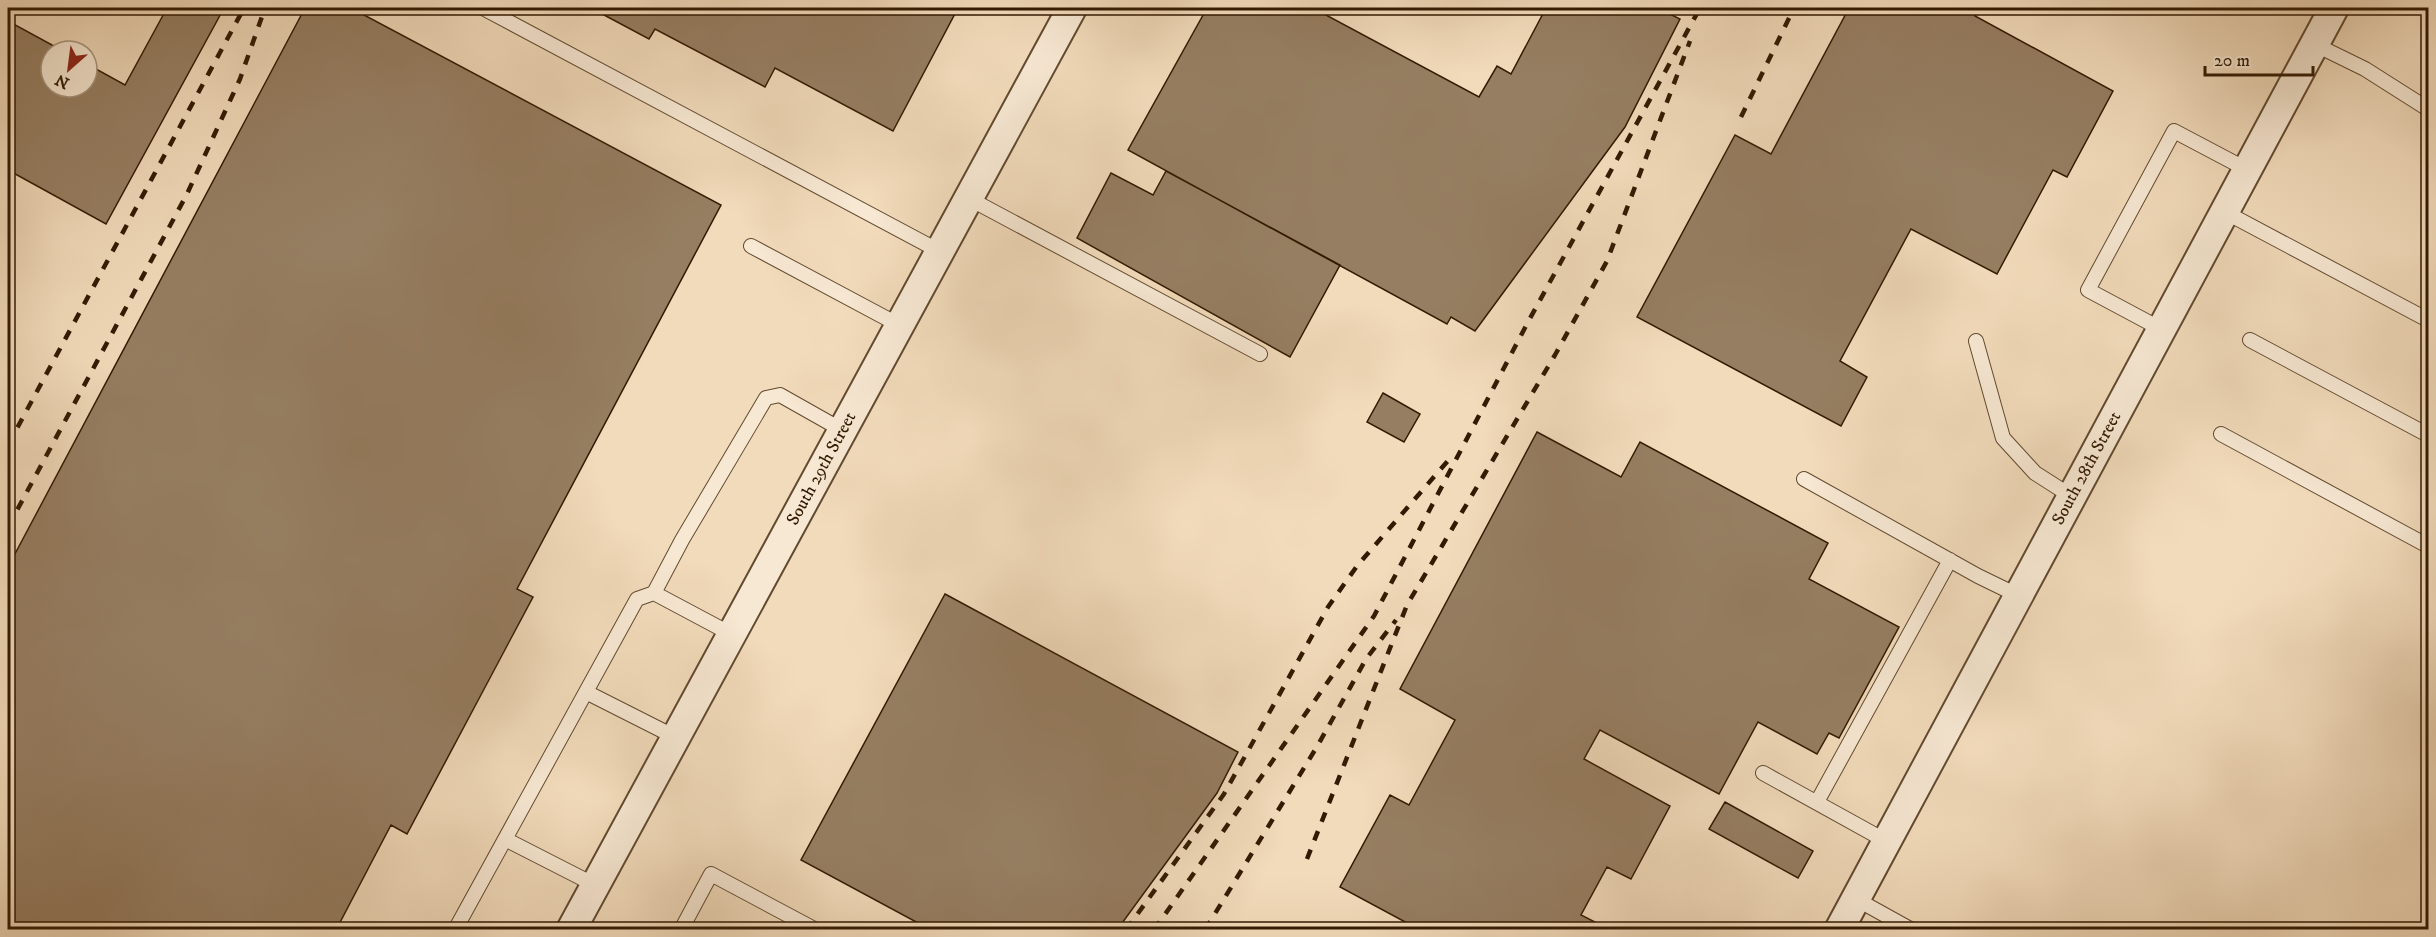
<svg xmlns="http://www.w3.org/2000/svg" width="2436" height="937" font-family="'IM FELL DW Pica',serif">
<rect width="100%" height="100%" fill="#f2dbbb"/>
<filter id="stains"><feTurbulence type="fractalNoise" baseFrequency=".00333" numOctaves="4"/><feColorMatrix values="0 0 0 0 .2 0 0 0 0 .09 0 0 0 0 .02 0 0 0 .5 -.17"/></filter>
<radialGradient id="worn" r=".72"><stop offset=".6" stop-color="#630" stop-opacity="0"/><stop offset="1" stop-color="#630" stop-opacity=".3"/></radialGradient>
<path fill="#967e62" stroke="#321a02" stroke-width="1.5" d="M167,8H224L106,224L8,170V21L63,51H51V87H87V64L125,85Z
M305,8H351L721,205L517,589L533,597L407,834L391,825L336,930H8V567Z
M591,8H958L893,131L775,68L765,87L655,29L649,39Z
M1207,8H1313L1479,97L1497,66L1511,74L1546,8H1658L1680,19L1625,127L1475,331L1451,317L1447,324L1128,150Z
M1849,8H1980L1975,16L2113,91L2067,177L2053,170L1997,274L1911,229L1840,361L1867,377L1841,426L1637,317L1735,135L1771,154Z
M1166,171L1340,265L1290,357L1077,238L1111,173L1153,195Z
M1383,393L1420,414L1404,442L1367,422Z
M1537,432L1621,477L1640,442L1828,543L1809,579L1899,627L1839,738L1829,733L1817,754L1758,722L1719,794L1600,730L1584,759L1670,806L1631,879L1607,867L1581,915L1595,922L1591,930H1420L1340,887L1390,795L1409,805L1455,720L1400,689Z
M945,594L1238,752L1217,793L1117,930H931L801,860Z
M1725,802L1813,851L1798,878L1709,829Z"/>
<g fill="none" stroke-linecap="round" stroke-linejoin="round">
<g stroke="#624a30" stroke-width="16">
<path id="service" d="M483,8L939,251
M2314,44L2365,69L2428,109
M968,198L1260,354
M2223,211L2428,320
M751,246L899,325
M2161,329L2088,290L2174,131L2246,169
M2250,340L2428,435
M1976,341L2003,438L2035,473L2071,496
M2221,434L2428,546
M1804,479L1978,576L2017,595
M654,593L682,540L766,398L780,395L842,430
M586,692L675,737
M1763,773L1886,841
M1817,802L1950,560
M505,839L595,885
M1856,899L1912,930
M455,930L637,599L654,593L731,634
M681,930L711,874L816,930"/>
</g>
<g stroke="#624a30" stroke-width="32">
<g id="minor">
<path id="s1" d="M571,930L1072,8"/>
<path id="s2" d="M1839,930L2334,8"/>
</g>
</g>
<use href="#service" stroke="#f7e8d3" stroke-width="14"/>
<use href="#minor" stroke="#f7e8d3" stroke-width="28"/>
<path stroke="#321a02" stroke-width="4.5" stroke-dasharray="10 10" stroke-linecap="butt" d="M1741,117L1794,8
M8,445L244,8
M8,527L187,194L240,79L265,8
M1307,859L1407,605L1555,355L1607,261L1690,41
M1126,930L1224,794L1328,607L1357,566L1452,456
M1154,930L1374,616L1528,322L1700,8
M1205,930L1318,745L1366,659L1396,620"/>
</g>
<g text-anchor="middle" dominant-baseline="central" stroke-width="4.5" stroke-linejoin="round" paint-order="stroke">
<g font-size="18" fill="#321a02" stroke="#f7e8d3">
<text stroke="none"><textPath href="#s2" startOffset="524">South 28th Street</textPath></text>
<text stroke="none"><textPath href="#s1" startOffset="525">South 29th Street</textPath></text>
</g>
</g>
<rect width="2436" height="937" fill="none" stroke="#f2dbbb" stroke-width="30"/>
<rect x="9" y="9" width="2418" height="919" fill="none" stroke="#321a02" stroke-width="3"/>
<rect x="15" y="15" width="2406" height="907" fill="none" stroke="#321a02" stroke-width="1.5"/>
<g transform="translate(69 69) rotate(208)"><circle r="28" fill="#f7e8d3" stroke="#a8967f" stroke-width="1.5"/>
<path d="M0-4.5L10 22L0 15L-10 22Z" fill="#8f2418"/>
<text y="-9" font-size="16" font-weight="bold" text-anchor="middle" fill="#321a02">N</text>
</g>
<path d="M2205 66v9h108v-9" fill="none" stroke="#321a02" stroke-width="3"/>
<text x="2214" y="66" font-size="18" fill="#321a02" stroke="#f7e8d3" stroke-width="4.5" paint-order="stroke">20 m</text>
<rect width="100%" height="100%" filter="url(#stains)"/>
<rect width="100%" height="100%" fill="url(#worn)"/>
</svg>
